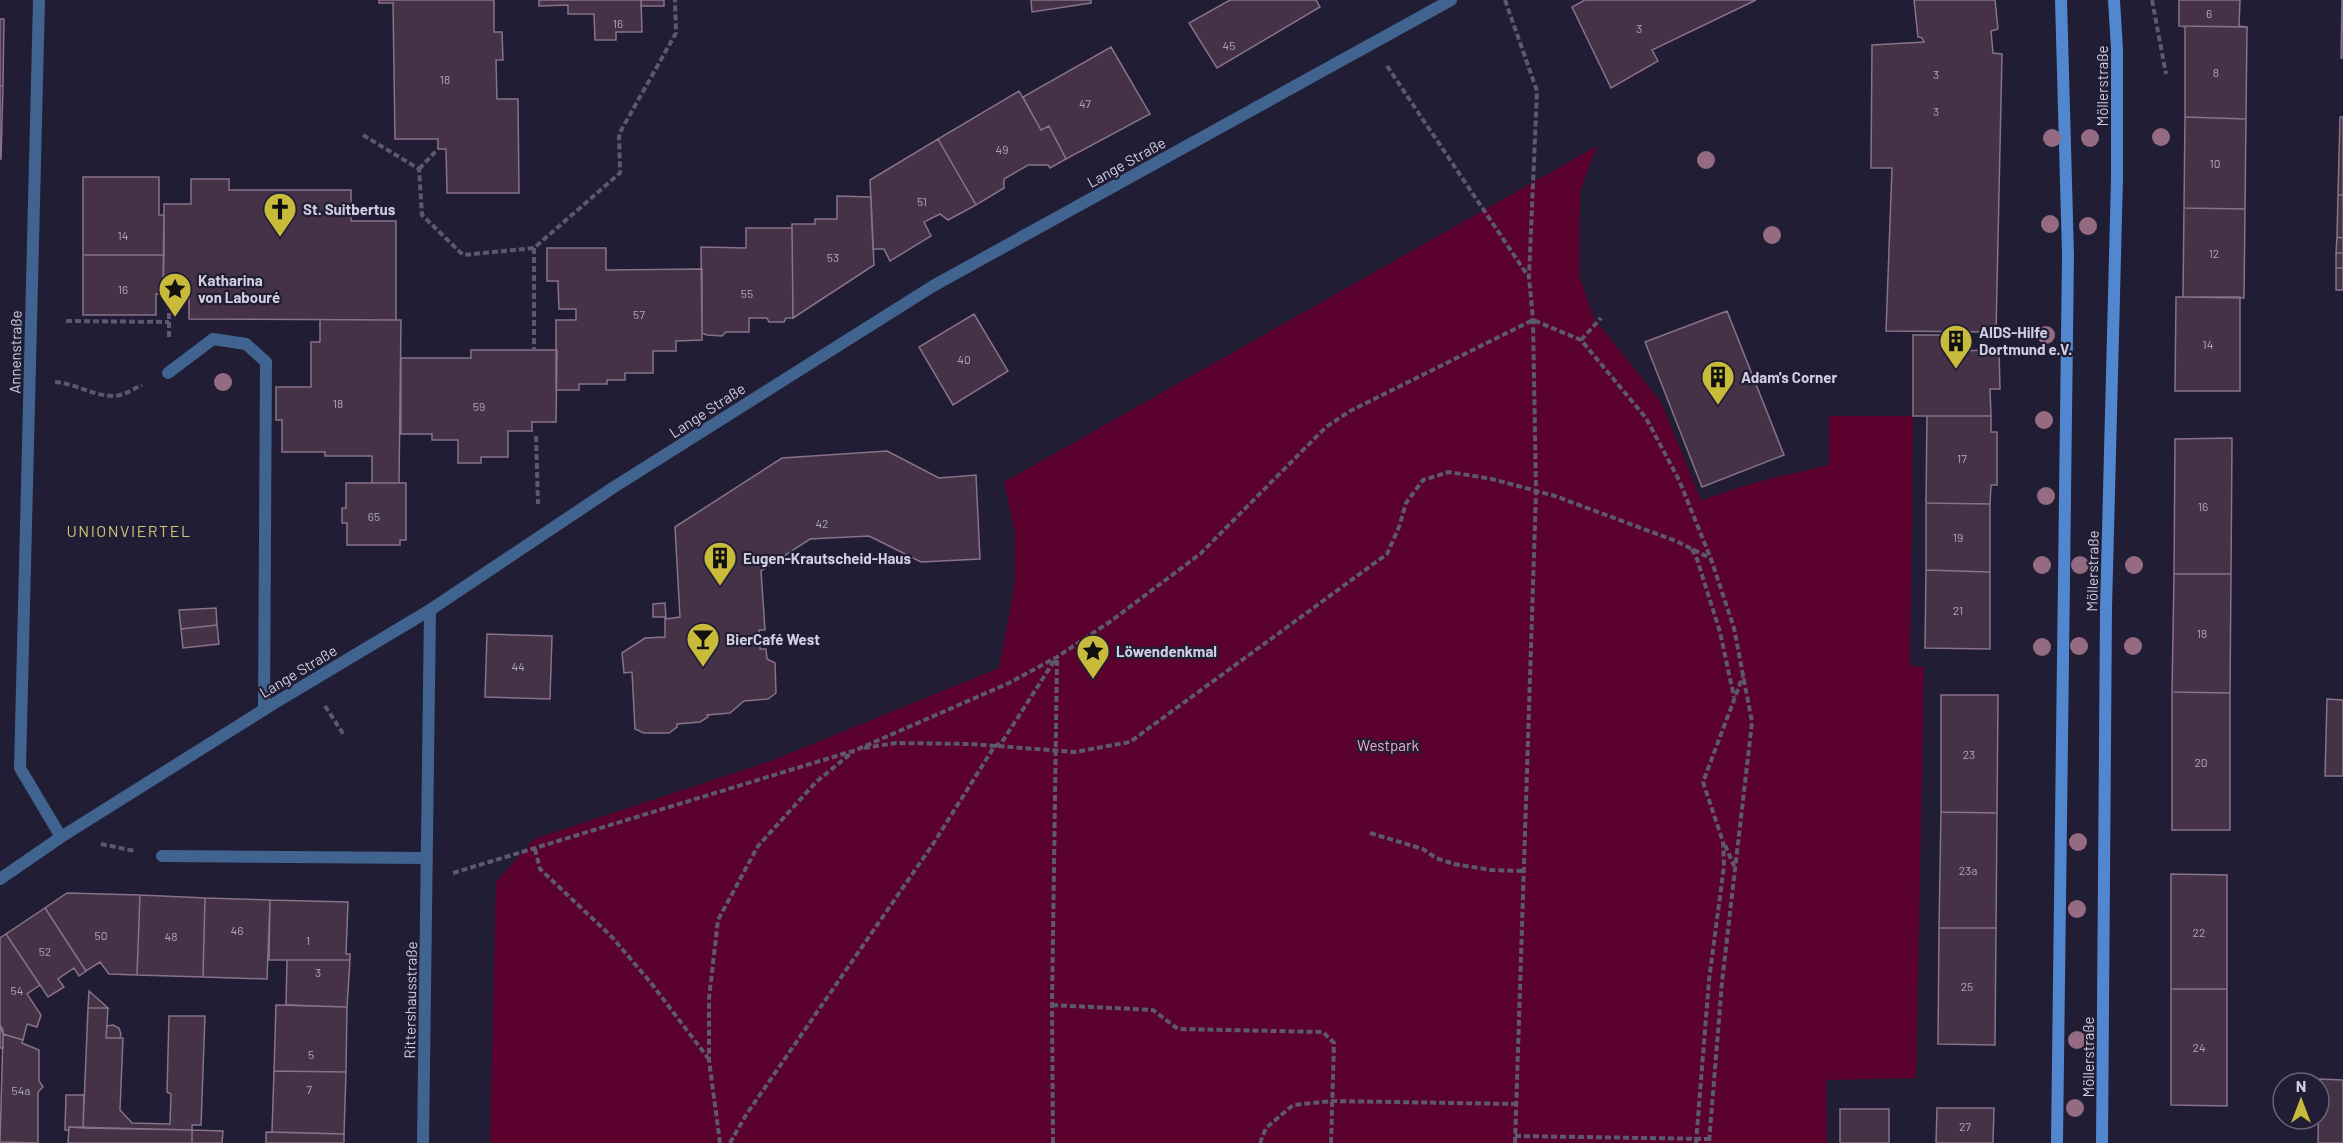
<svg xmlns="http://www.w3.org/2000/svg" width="2343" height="1143" font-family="Barlow,sans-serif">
<rect width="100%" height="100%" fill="#211d34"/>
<path fill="#5a022d" d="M1597,146L1580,191L1579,275L1594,318L1661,402L1701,500L1757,482L1829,465V416H1913L1910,666L1924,667L1916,1078L1826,1080L1827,1143H490L496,882L534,839L771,761L999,668L1015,584V533L1004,482Z"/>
<path fill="#453246" stroke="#887289" stroke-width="1.5" d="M379,0H494V32H502L503,60H496L497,99H518L519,193H447L446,149H438V139H395L393,3H379Z
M539,0H641L642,32H616V40H595L594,14H568V5L539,6Z
M641,0H664V6H641Z
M1031,0H1091V3L1032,12Z
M1230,0H1316L1320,7L1217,68L1189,23Z
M1585,0H1756L1652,50L1658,61L1611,88L1572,7Z
M1914,0H1995L1998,29L1991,31L1993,53L2002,54L1996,332L1886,331L1892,168H1871L1872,45L1924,42L1922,38L1918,37Z
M2179,0H2240L2239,26L2247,27L2179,26Z
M2342,0H2343V58H2341Z
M0,19H4L3,86H0Z
M2179,26L2247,27L2246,119L2185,117V27Z
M1111,47L1150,114L1066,159L1049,126L1041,130L1023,97Z
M0,86H3L1,159H0Z
M1019,91L1041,130L1049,126L1066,159L1050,168L1048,165H1028L1004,179V188L976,205L938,139Z
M2185,117L2246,119L2245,209L2184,208Z
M2340,117H2343V195H2338Z
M938,139L976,205L948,220L940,214L924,222L931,236L890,261L884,249H873L870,180Z
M83,177H159V215H164V255H83Z
M191,179H229V190H351V221H396V320L189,319V294H163L164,204H191Z
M2338,195H2343V238L2337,237Z
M837,196L871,197L874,265L793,318L792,224H815V219H837Z
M2184,208L2245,209L2244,298L2183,297Z
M746,228H792L793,318H786L784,322H769L767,318H749V332H726L722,336L707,335L702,333L701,247L746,248Z
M2337,237L2343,238V253H2336Z
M547,248H606V270L702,269V340L676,341V351H653V373H625V380H607V384H579V390H556V320H576V309H559L558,281H547Z
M2336,253H2343V268H2336Z
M83,255H164L163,294H156V315H83Z
M2336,268H2343V290H2336Z
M2176,297H2240V391H2175Z
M1727,311L1784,455L1702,487L1645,342Z
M974,314L1008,371L953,405L919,347Z
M320,320H401L399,483H372V456H325V452H282V420H276V387H311V342H320Z
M1913,335H1947V351L1999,350L2000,389H1990L1991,416H1913Z
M471,350H557L556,422H532V431H508V457H481V463H458V440H432V434H401V358H471Z
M1927,416H1991V432H1997V485H1991L1990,504L1926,503Z
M2232,438L2231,574H2174L2175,439Z
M887,451L939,478L976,475L980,559L921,562L869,536L810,539L761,571L765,630H759L760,649H766L767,659L775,663L776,693L768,699L744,701L730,713L707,715L708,717L700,722L677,724V727L669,733H644L635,729L632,672L624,673L622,653L645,638L665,637V617H653V604L665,603L666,619L680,617L675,527L782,458Z
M346,483H406V540H400V545H347V523H342V508H346Z
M1926,503L1990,504V572L1926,570Z
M1926,570L1990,572V649L1925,648Z
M2174,574H2231L2230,693L2172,692Z
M216,608L217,625L181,629L179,610Z
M217,625L219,644L183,648L181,629Z
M487,634L552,636L550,699L485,697Z
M2172,692L2230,693V830H2172Z
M1941,695H1998L1997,813L1941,812Z
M2327,699L2343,700V776H2325Z
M1941,812L1997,813L1996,928H1939Z
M2171,874L2227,875V989H2171Z
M67,893L140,895L137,975L109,974L100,962L86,971L45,908Z
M140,895L205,898L203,977L137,975Z
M205,898L270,900L267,979L203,977Z
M270,900L348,902L346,954H350V960H269Z
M45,908L86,971L79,976L74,968L58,979L64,987L48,997L6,934Z
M1939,928H1996L1995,1045L1938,1044Z
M6,934L40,985L27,994L41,1015L37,1027L27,1024L23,1040L3,1034L0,1025V938Z
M287,960H350L347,1007L286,1005Z
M2171,989H2227V1106L2171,1105Z
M89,991L108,1008H88Z
M276,1005L347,1007L346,1072L274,1071Z
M88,1008H108L106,1038H123L120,1110L132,1123L170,1124L171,1094L167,1092L169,1016H205L201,1125H192V1130L83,1128Z
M0,1025L3,1030V1048H0Z
M113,1025L119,1028L121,1034L120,1038H106L107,1026Z
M3,1034L23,1040L22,1043L39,1050V1081L43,1087L38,1092V1143L0,1142Z
M274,1071L346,1072L344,1134L272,1132Z
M2319,1079L2343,1080V1143H2318Z
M66,1095H84L83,1128L69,1127V1130H65Z
M1937,1108H1994L1993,1143H1936Z
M1840,1109H1889V1143H1840Z
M69,1127L192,1130V1143H68Z
M192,1130L223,1131L222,1143H192Z
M266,1132L344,1134V1143H266Z"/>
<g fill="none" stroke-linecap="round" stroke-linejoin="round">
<path stroke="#5c596e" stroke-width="4" stroke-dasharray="6 3" stroke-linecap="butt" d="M1505,0L1537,91L1529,277L1533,320L1536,492L1515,1143
M2152,0L2166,74
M1387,66L1528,276
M363,135L419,169L422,215L463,255L534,248L620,173L619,134L676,33L675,0
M419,169L438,149
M534,248V350
M66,321L169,322
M169,337V302
M1581,340L1601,318
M55,382C75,383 101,400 120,395C128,393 135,388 142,385
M536,436L538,504
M1692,549L1697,559L1720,632L1734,697
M325,706L344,735
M864,748L896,743L971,744L1075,752L1130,742L1387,554L1399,527L1406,503L1423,480L1449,472L1492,479L1555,496L1676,541L1710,558
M1370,833L1423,849L1436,858L1454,864L1491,870L1524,871
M101,844L135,851
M1725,845L1734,866
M535,849L540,869L612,937L651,983L708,1058
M453,873L856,750L1009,683L1057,657L1111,621L1200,554L1326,427L1350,411L1533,320L1581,340L1646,418L1679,480L1711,559L1734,628L1752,722L1722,982L1709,1143
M1052,1005L1153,1010L1178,1029L1323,1032L1334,1043L1331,1143
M1515,1136L1709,1139
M720,1143L709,1060V998L718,920L758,846L816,782L854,751
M730,1143L746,1115L933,844L994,747L1002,742L1056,658
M1053,1143L1052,1005L1057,658
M1260,1143L1266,1128L1293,1105L1332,1101L1516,1104
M1696,1143L1709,980L1724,866L1723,842L1703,782L1743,676"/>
<path stroke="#41638f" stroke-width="12" d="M168,373L213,339L246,344L266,362L264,710"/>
<path stroke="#41638f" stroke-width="12" d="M39,0L20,768L61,837
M162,856L427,858
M0,879L61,837L273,704L430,610L614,487L933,286L1451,0
M423,1143L430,610"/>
<path stroke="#5187ce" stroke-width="12" d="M2057,1143L2068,255L2061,0
M2102,1143L2106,609L2117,178V49L2114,0"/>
</g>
<g fill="#956b81">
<circle cx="2161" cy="137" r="9"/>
<circle cx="2052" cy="138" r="9"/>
<circle cx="2090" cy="138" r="9"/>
<circle cx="1706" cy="160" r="9"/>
<circle cx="2050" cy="224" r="9"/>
<circle cx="2088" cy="226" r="9"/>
<circle cx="1772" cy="235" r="9"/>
<circle cx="2046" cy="335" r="9"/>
<circle cx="223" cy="382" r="9"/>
<circle cx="2044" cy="420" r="9"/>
<circle cx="2046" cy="496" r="9"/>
<circle cx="2042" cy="565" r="9"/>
<circle cx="2080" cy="565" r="9"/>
<circle cx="2134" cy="565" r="9"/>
<circle cx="2079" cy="646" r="9"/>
<circle cx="2133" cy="646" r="9"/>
<circle cx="2042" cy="647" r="9"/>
<circle cx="2078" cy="842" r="9"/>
<circle cx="2077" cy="909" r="9"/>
<circle cx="2077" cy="1040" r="9"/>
<circle cx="2075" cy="1108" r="9"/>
</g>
<defs>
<g id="church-pin" transform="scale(1.725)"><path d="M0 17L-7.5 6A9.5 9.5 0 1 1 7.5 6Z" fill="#c8bb3b" stroke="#211d34"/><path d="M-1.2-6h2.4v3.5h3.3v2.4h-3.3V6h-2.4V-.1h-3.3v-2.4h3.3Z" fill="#111"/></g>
<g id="sight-pin" transform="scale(1.725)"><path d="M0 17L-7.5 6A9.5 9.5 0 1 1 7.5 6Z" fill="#c8bb3b" stroke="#211d34"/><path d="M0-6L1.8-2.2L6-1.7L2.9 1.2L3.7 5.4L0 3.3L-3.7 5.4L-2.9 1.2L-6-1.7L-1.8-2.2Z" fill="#111"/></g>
<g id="building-pin" transform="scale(1.725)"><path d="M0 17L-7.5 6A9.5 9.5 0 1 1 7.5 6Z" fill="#c8bb3b" stroke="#211d34"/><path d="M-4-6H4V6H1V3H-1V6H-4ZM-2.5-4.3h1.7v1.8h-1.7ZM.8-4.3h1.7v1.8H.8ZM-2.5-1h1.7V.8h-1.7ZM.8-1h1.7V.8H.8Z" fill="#111"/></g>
<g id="bar-pin" transform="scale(1.725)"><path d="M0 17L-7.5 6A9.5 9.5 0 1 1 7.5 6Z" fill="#c8bb3b" stroke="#211d34"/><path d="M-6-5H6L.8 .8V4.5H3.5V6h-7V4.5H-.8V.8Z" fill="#111"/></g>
</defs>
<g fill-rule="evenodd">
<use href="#church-pin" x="280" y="209"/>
<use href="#sight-pin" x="175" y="289"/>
<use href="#building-pin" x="1956" y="341"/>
<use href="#building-pin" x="1718" y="377"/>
<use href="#building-pin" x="720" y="558"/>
<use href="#bar-pin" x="703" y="639"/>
<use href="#sight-pin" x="1093" y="651"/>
</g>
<g text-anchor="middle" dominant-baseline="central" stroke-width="4.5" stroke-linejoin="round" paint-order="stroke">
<g font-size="12" fill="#ada8b9">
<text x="2209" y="13">6</text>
<text x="618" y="23">16</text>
<text x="1639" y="28">3</text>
<text x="1229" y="45">45</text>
<text x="2216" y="72">8</text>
<text x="1936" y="74">3</text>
<text x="445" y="79">18</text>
<text x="1085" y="103">47</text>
<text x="1936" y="111">3</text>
<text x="1002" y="149">49</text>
<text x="2215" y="163">10</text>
<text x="922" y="201">51</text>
<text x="123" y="235">14</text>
<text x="2214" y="253">12</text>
<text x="833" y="257">53</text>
<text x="123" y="289">16</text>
<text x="747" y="293">55</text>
<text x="639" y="314">57</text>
<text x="2208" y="344">14</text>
<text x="964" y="359">40</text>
<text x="338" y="403">18</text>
<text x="479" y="406">59</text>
<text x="1962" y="458">17</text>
<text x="2203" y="506">16</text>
<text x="374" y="516">65</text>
<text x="822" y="523">42</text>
<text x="1958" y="537">19</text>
<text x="1958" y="610">21</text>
<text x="2202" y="633">18</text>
<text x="518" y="666">44</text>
<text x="1969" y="754">23</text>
<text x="2201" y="762">20</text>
<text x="1968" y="870">23a</text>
<text x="237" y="930">46</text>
<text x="2199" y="932">22</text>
<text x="101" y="935">50</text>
<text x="171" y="936">48</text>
<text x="308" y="940">1</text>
<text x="45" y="951">52</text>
<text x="318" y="972">3</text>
<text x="1967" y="986">25</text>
<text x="17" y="990">54</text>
<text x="2199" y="1047">24</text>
<text x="311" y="1054">5</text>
<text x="309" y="1089">7</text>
<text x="21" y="1090">54a</text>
<text x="1965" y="1126">27</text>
</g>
<g font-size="15" fill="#d0cfdf" stroke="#211d34">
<text transform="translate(2102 86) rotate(-90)">Möllerstraße</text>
<text transform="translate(1126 162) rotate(-29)">Lange Straße</text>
<text transform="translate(15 352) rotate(-89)">Annenstraße</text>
<text transform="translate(707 410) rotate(-33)">Lange Straße</text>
<text transform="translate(2092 571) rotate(-89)">Möllerstraße</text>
<text transform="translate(298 671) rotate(-31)">Lange Straße</text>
<text transform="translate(410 1000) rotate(-89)">Rittershausstraße</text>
<text transform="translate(2088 1057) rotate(-90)">Möllerstraße</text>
</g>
<g font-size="15" font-weight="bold" fill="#d0cfdf" stroke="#211d34" text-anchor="start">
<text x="303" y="209">St. Suitbertus</text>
<text x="198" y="280">Katharina<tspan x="198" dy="17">von Labouré</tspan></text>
<text x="1979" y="332">AIDS-Hilfe<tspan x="1979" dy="17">Dortmund e.V.</tspan></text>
<text x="1741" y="377">Adam's Corner</text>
<text x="743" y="558">Eugen-Krautscheid-Haus</text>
<text x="726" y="639">BierCafé West</text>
<text x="1116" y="651">Löwendenkmal</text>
</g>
<g font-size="15" fill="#f4aac0" stroke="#211d34">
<text x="1388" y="745">Westpark</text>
</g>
<g font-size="16" letter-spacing="1.5" fill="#cdc577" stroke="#211d34">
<text x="129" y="530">UNIONVIERTEL</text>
</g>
</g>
<g transform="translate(2301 1101)"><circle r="28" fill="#211d34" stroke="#676478" stroke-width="1.5"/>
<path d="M0-4.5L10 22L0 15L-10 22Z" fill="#c8bb3b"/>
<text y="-9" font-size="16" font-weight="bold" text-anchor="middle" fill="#d0cfdf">N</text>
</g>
</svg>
